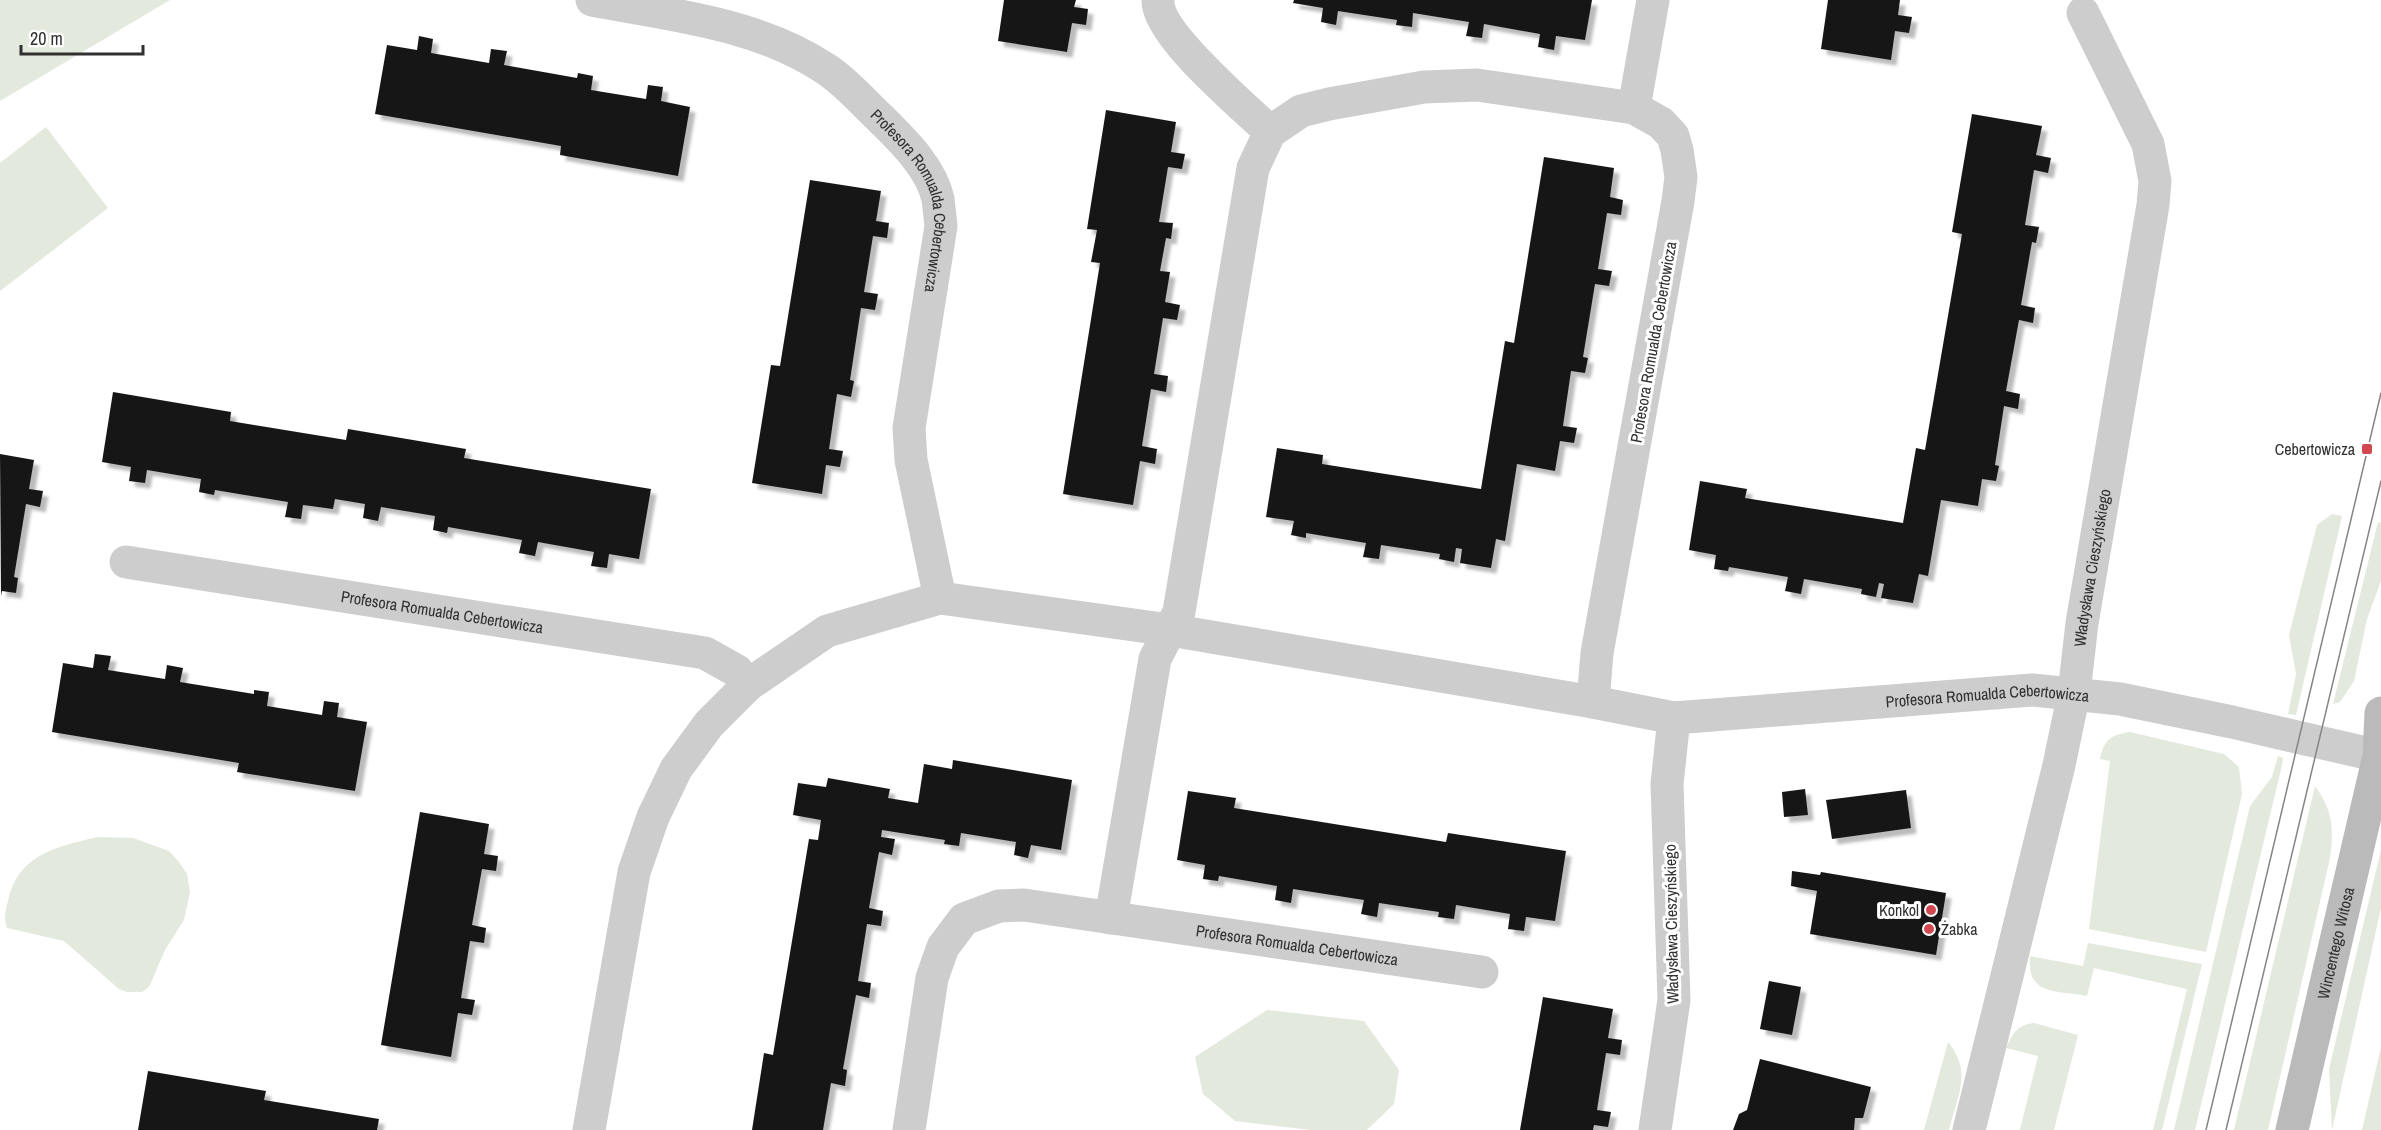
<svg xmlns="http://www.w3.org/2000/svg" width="2381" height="1130" font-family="'Archivo Narrow',sans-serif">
<defs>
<filter id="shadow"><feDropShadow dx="5.5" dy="5.5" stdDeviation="1.5" flood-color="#0004"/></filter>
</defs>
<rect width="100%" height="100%" fill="#fff"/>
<path fill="#e3e9dd" d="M0,0H170L0,101Z
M46,127L108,208L0,291V163Z
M2332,514L2342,516L2296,715L2288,714L2296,674L2289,635L2317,525Z
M2378,522L2381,523V581L2367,619L2354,681L2340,702L2333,704Z
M2130,732L2224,754L2239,767L2242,794L2206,952L2089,929L2110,761L2100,759C2104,740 2110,735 2130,732Z
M2278,756L2283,758L2282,765L2195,1130H2174L2250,806L2272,777Z
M2315,786C2333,811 2334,828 2330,858L2268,1130H2234Z
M97,837L133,838L169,851L179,862L187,874L190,892L184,920L165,950L149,987L142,992H127L119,989L64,941L7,928C3,918 6,910 8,901C18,854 57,847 97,837Z
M2381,850V908L2332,1130L2329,1069Z
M2088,943L2202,964L2162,1130H2153L2187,989L2094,968L2087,996C2057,990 2026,996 2030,956L2083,966Z
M1267,1010L1364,1021L1399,1070L1394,1104L1367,1130H1311L1235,1121L1203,1094L1195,1057Z
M2034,1023L2078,1035L2054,1130H2020L2038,1056L2006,1048C2013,1033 2017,1025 2034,1023Z
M1948,1042C1973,1072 1957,1096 1949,1130H1924Z
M2381,1047V1130H2362Z"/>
<path fill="#171717" filter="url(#shadow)" d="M1004,0H1076L1074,7L1088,9L1086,25L1072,23L1067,52L998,41Z
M1294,0H1592L1585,40L1556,36L1554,50L1538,47L1540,34L1484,24L1482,38L1466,36L1469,22L1413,13L1412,27L1396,25L1397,20L1338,11L1336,25L1321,22L1323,8L1293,3Z
M1828,0H1900L1898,15L1912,17L1909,33L1895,31L1891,60L1821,49Z
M419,36L433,39L431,53L489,63L491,49L507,51L504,65L577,78L578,73L593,76L591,90L646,99L648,85L663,87L661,101L690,107L678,176L560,155L561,146L375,114L387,45L417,50Z
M1106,110L1176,122L1171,152L1185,154L1182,169L1168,167L1159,222L1173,223L1171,239L1166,238L1160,271L1170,272L1165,302L1180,305L1177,320L1163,318L1154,374L1168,376L1166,392L1151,389L1142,446L1157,449L1155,464L1140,461L1133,505L1063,494L1100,263L1091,262L1097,230L1087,229Z
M1972,114L2042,126L2036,155L2051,158L2048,173L2034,170L2025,225L2039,227L2036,243L2032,242L2021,305L2035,308L2033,323L2019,320L2006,391L2020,394L2018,409L2004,406L1995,465L1999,466L1996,481L1982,479L1978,506L1941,500L1928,576L1919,574L1913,603L1881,598L1884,584L1879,583L1876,597L1861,594L1862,589L1804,579L1801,594L1785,591L1788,577L1729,567L1728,571L1714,569L1716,555L1689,550L1700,481L1747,489L1745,498L1903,523L1916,448L1925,450L1962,234L1952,232Z
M1544,157L1614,168L1610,197L1623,200L1621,215L1607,213L1598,269L1612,271L1609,286L1595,284L1583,357L1588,358L1585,373L1571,371L1563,426L1577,428L1574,443L1560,441L1555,471L1517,464L1505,541L1496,539L1491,568L1460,563L1462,549L1456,548L1454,562L1439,559L1440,554L1381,545L1379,559L1363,557L1366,543L1306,533V538L1291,535L1294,521L1266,517L1277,448L1323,455L1322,464L1481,489L1505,341L1514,343Z
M810,180L881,191L876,221L889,223L887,238L873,236L864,292L878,294L875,310L861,308L850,380L854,381L851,397L837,394L829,449L843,451L840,467L826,465L822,494L752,483L771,365L780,366Z
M113,392L231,412L230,421L346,440L348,429L466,449L464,458L651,489L639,559L609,554L607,568L591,566L594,552L538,542L535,556L519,553L522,540L448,527L447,533L433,530L435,516L381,507L378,521L363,518L365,504L335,499L333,509L303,505L301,519L285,517L288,502L215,490L214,495L199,492L201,479L147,470L145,483L129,481L131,467L102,462Z
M0,454L34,460L29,489L43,491L40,507L26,504L14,577L18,578L16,593L2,591L1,596Z
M95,654L111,656L108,670L165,679L167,665L183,668L180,682L254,694V690L269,692L267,706L322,715L324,701L339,703L337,717L367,722L355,791L237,772L239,763L52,732L63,663L93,668Z
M953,760L1072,780L1061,850L1031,845L1028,858L1014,855L1016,842L961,833L959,846L944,844L945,840L882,830L881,837L895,839L892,855L879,852L869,908L883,911L881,926L867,924L858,981L871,983L869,998L856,995L843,1069L847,1070L845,1086L831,1083L823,1130H752L764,1053L773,1055L809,839L818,840L821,820L793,815L798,783L826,787L828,778L890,789L888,798L918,803L924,764L952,769Z
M1805,789L1808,815L1784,817L1782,792Z
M1906,790L1911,828L1832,839L1826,800Z
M1188,791L1236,798L1234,808L1446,842L1448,833L1566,851L1555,921L1526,917L1524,931L1508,929L1510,914L1456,905L1454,919L1438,917L1439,912L1379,903L1377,917L1361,914L1364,900L1293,889L1291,903L1275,900L1277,886L1219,876L1218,881L1203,879L1205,865L1177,860Z
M420,812L489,824L484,854L498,856L496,871L482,869L472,925L486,928L484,943L470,941L461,998L475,1000L472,1015L458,1013L451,1057L381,1045Z
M1792,871L1820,875L1821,872L1946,893L1936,955L1810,934L1817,891L1791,886Z
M1769,981L1801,987L1792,1035L1760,1029Z
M1543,997L1613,1009L1608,1038L1622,1040L1620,1055L1606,1053L1597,1110L1611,1112L1608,1127L1594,1125L1593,1130H1520Z
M1760,1059L1871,1087L1863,1118H1855L1854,1130H1733L1739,1114L1747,1110Z
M148,1071L266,1091L264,1100L379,1119L377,1130H138Z"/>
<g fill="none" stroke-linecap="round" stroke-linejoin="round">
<g stroke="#cdcdcd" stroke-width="33">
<path id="s1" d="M592,0C671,15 757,23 826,69C846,82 863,102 880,118C902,140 931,167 938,199C939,208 940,217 941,226L909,428L911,460L940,598"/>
<path d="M1158,0C1156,34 1245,107 1270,132"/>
<path d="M1634,108L1653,0"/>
<path id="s2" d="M126,562L705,653L737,671L748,685"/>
<path d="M1111,918L1155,659L1179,612L1253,168L1270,132L1301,111L1329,104L1424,87L1477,85L1634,108L1661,123L1673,136L1677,150L1681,177L1678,201L1597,653L1593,702"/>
<path id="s3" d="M589,1130L634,872L653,817L676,769L709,724L748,685L827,631L940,598L1170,630L1593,702L1674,718L2032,690L2120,699L2232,722L2379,756"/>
<path id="s4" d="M909,1130L932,978L943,947L964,919L999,906L1024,905L1482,972"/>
<path d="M1655,1130L1674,1000L1667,784L1674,718"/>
<path id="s5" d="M1969,1130L2059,765L2074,693L2082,623L2153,205L2155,181L2148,144L2083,13"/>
</g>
<path stroke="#bababa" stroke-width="33" id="s6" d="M2292,1130L2379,756L2381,713"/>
<path stroke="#858585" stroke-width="1.5" d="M2206,1130L2381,393
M2226,1130L2381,481"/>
</g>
<g fill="#d24750" stroke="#fff" stroke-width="2">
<rect x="2361" y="443" width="12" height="12" rx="3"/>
<circle cx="1931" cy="910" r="6"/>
<circle cx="1929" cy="929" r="6"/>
</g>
<g text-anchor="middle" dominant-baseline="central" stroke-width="6" stroke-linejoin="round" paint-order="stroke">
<g font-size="16" fill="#303030" stroke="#fff">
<text stroke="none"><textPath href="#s1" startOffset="412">Profesora Romualda Cebertowicza</textPath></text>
<text transform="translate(1653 342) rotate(-80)">Profesora Romualda Cebertowicza</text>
<text stroke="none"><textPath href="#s5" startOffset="576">Władysława Cieszyńskiego</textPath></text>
<text stroke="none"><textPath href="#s2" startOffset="320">Profesora Romualda Cebertowicza</textPath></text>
<text stroke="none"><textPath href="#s3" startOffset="1756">Profesora Romualda Cebertowicza</textPath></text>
<text transform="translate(1671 924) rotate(-91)">Władysława Cieszyńskiego</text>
<text stroke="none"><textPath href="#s6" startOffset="192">Wincentego Witosa</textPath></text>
<text stroke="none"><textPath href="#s4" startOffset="560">Profesora Romualda Cebertowicza</textPath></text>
</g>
<g font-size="16" fill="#303030" stroke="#fff" text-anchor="end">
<text x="2355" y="449">Cebertowicza</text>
<text x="1919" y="910">Konkol</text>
<text x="1941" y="929" text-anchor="start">Żabka</text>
</g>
</g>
<path d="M21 45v9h122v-9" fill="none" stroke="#303030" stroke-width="3"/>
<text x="30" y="45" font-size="18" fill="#303030" stroke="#ffffff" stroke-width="4.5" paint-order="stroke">20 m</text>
</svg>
